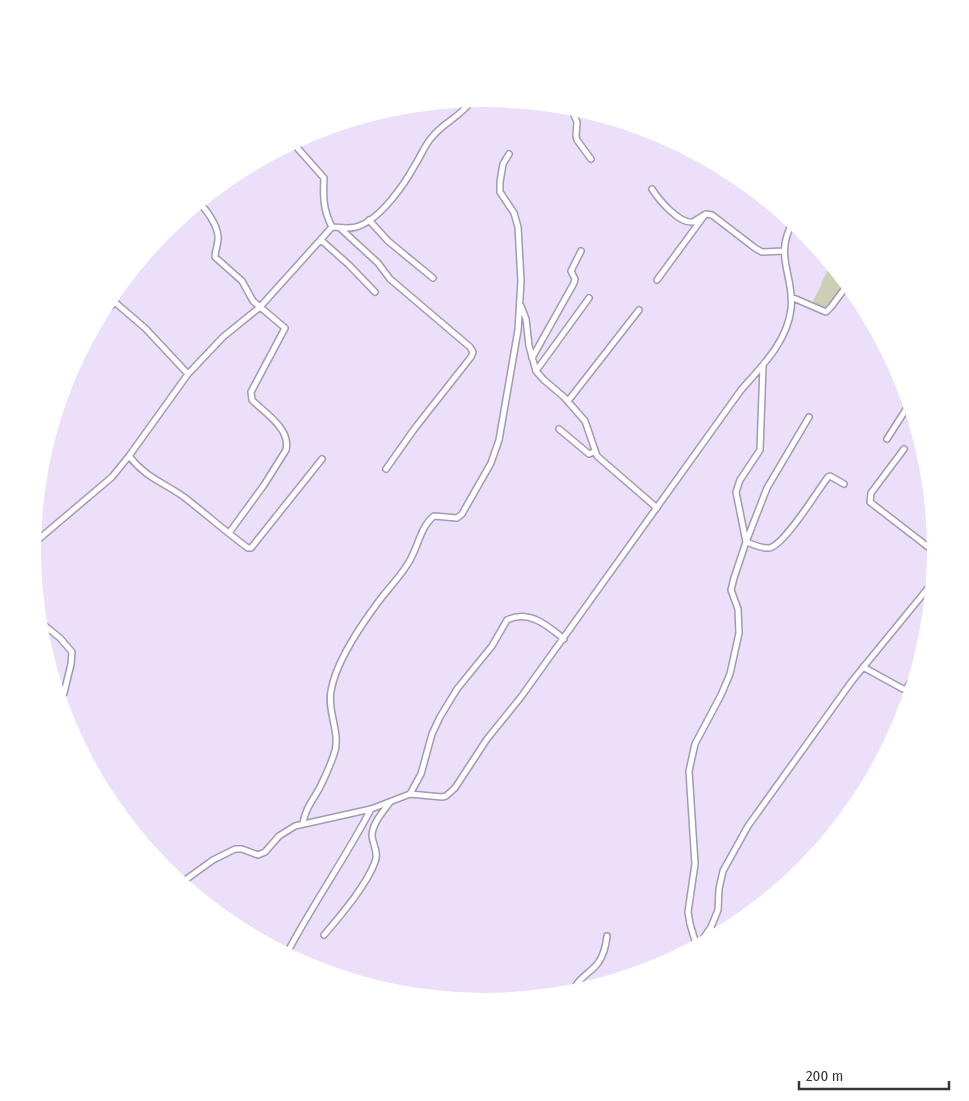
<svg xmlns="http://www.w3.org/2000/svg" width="969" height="1101" font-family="'Fira Sans Condensed',sans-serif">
<rect width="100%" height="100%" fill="#ebdff9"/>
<path fill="#cdcfb3" d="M831,263L847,283L826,310L812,303L821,286C822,278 829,271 831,263Z"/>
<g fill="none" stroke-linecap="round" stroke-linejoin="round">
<g stroke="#a499b2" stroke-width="8">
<path id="minor" d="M574,107V115L577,122L576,136L577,140L591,159
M293,143L324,178C323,196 323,210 332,227
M652,189C659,200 679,224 693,222L706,214L712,215L755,248L762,252L784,251
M199,203C207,210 217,225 218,236C219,243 215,250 215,257L242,281L253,301L285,328L251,392L252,400C265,413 291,429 286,450L264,485L229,533
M369,220L388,241L433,278
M340,228L378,263L390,279L470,347L473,352L471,357L415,428L386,469
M321,240L349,265L375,292
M657,280L704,216
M791,297L826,312L831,307L848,284
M110,298L145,328L188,374
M107,302L111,306L114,302
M521,306L526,319L529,346L536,371L544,380L564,397L585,421L597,456L657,508
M532,358L574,283L575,279L571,271L581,251
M536,371L589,298
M568,401L639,310
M809,417L767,488L746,542C753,544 761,549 769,548C784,546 818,490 828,477L830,476L844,484
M559,429L589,454L594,452
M887,439L910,403
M904,449L871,493L870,502L936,553
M129,456C146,478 163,482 184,497C206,514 226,532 248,548H251L322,459
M33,544L112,477L129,456L188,374L223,337L260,307L332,227C341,227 350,230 359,226C381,218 404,185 415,165C421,156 425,144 433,136C444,122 462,116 472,100
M39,621L60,638L72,652L71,664L64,693
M863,667L903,689H906L918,671
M410,794L421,774L432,734L440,717L457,689L492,646L507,620C529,609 548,626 564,639
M303,823C305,810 312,801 319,789C325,777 331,764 335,751C340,731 327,711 331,691C336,661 361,625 379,601C388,589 399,578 407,565C418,550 419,528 434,516L457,518L462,514L491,463L499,440L518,330L521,281L518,227L514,213L500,192V182L503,164L509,154
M181,883L213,860L235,849H242L258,855L265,852L279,836L295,826L371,809L410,794L442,797L446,796L455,788L487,739L521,697L741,390C762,366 787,342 791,309C795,277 773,256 793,222
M711,927L718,910L719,889L723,871L748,826L852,681L933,582
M324,935C341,915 366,886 375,862C379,853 373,845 372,836C372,823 384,811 390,802
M698,946L711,927L713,938
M697,947L690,924L688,912L695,864L689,771L695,744L721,695L730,674L739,633L738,609L731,590L734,578L746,542L736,492L740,480L760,450L763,366
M286,955C312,905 345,859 371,809
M574,993C574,980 591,973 598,963C604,955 606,945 607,936"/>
</g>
<use href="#minor" stroke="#fff" stroke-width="5"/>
</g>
<path d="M0 0H969V1101H0ZM41 550a443 443 0 1 1 886 0a443 443 0 1 1-886 0Z" fill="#fff" fill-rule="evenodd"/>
<path d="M799 1081v8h150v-8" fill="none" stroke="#38343e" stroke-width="2.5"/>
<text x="806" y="1081" font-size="15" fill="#38343e" stroke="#ffffff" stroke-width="4" paint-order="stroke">200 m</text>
</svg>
